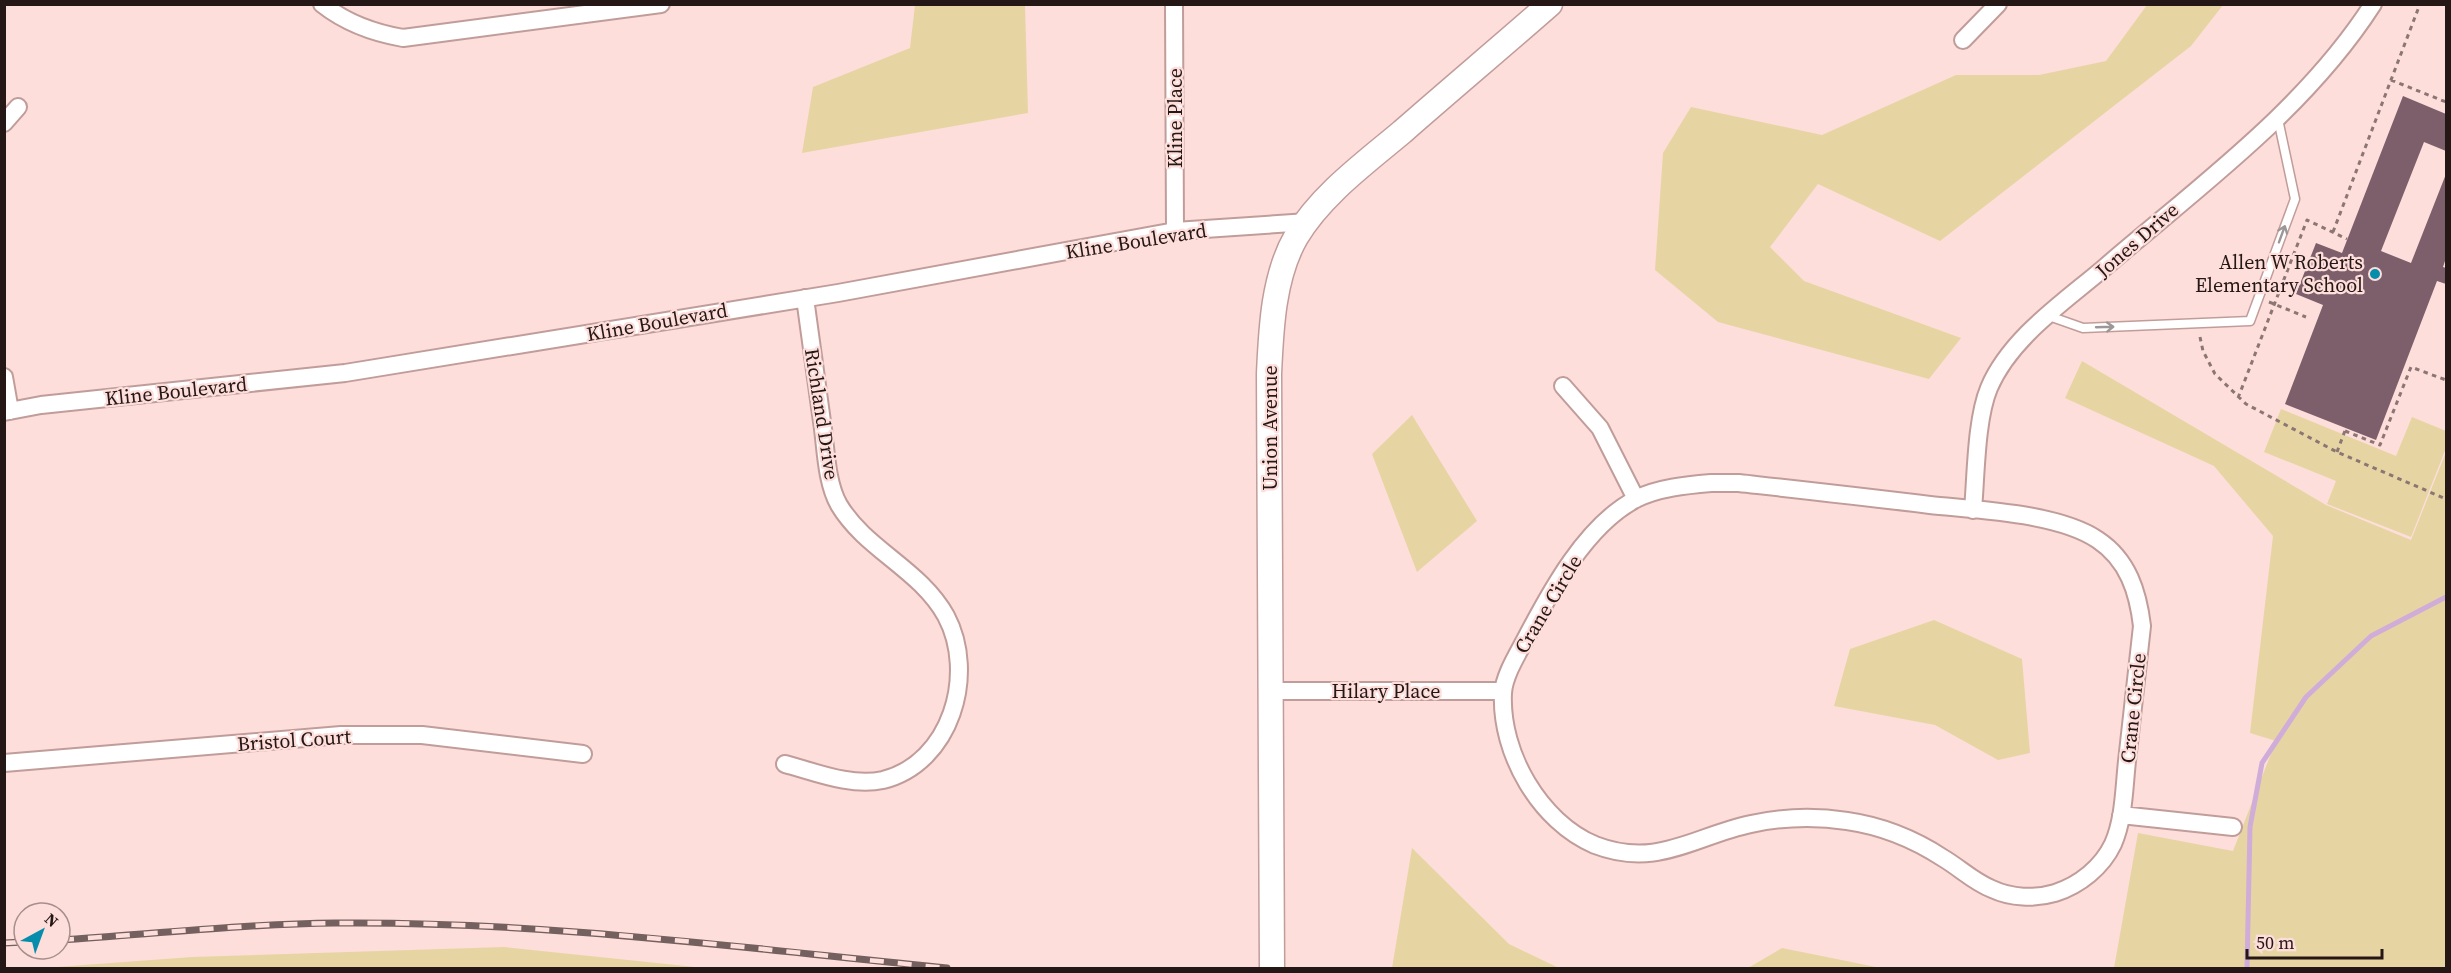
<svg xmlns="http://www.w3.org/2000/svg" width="2451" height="973" font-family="'Source Serif 4',serif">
<rect width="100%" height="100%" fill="#fddedb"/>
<path fill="#e6d5a3" d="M915,5H1025L1028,113L802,153L813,87L910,48Z
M2147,5H2223L2191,46L1940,241L1818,184L1770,247L1804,281L1961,338L1929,379L1718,322L1655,270L1663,153L1691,107L1822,135L1956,75H2039L2106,61Z
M2082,361L2326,505L2411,540L2446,452V968H2114L2138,833L2233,851L2276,741L2250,733L2273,536L2214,466L2065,398Z
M2281,409L2396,456L2412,417L2446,431V448L2411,537L2327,504L2336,481L2264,452Z
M1412,415L1477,521L1417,572L1372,454Z
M1934,620L2022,659L2030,753L1998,760L1935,725L1834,706L1850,649Z
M1412,848L1509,944L1559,968H1392Z
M504,947L705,968H43L192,957Z
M1782,948L1881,968H1748Z"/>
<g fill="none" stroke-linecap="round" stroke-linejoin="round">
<path stroke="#d0acd9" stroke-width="5" d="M2247,968L2250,827L2262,763L2306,697L2371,636L2446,597"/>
</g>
<path fill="#7d5f6c" d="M2403,96L2446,114V151L2424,142L2381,251L2411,263L2446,174V258L2443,267L2446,268V284L2437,281L2376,440L2285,404L2323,305L2296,294L2316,243L2342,253Z"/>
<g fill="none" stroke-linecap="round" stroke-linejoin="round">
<g stroke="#c19d9a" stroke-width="11">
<path id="lane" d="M2049,316L2083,328L2250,321L2295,199L2278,119"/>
</g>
<g stroke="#c19d9a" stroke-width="20">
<path id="street" d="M322,4C346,23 374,33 403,38L661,4
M1174,4L1175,231
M1963,40L1998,4
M4,123L18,107
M4,377L10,411
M1563,386L1600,428L1636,499
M4,412L41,405L345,373L838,293L1175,231L1308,222
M1711,483H1739C1802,490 1866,497 1930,505C1977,510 2059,513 2098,540C2128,560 2138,592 2142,626C2137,671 2132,716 2127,761C2124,789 2124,819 2113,844C2102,867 2080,885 2055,893C2035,899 2011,898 1992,889C1974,882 1960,868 1943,858C1914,839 1882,826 1847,821C1815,816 1783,817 1751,824C1694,836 1657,869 1595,845C1540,822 1500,753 1503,693C1504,676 1517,655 1525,640C1550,592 1586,525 1636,499C1657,488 1687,485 1711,483Z
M1973,510C1976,475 1976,419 1989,388C2010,338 2064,302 2104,268C2198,187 2305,110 2373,4
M1269,691H1503
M4,763L341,735H422L583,754
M785,764C815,772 851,787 883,780C951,763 977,674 946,616C920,569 866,550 839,505C827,484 826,453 823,429C817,386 811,342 805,298
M2121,815L2233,827"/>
</g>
<g stroke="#c19d9a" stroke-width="27">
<path id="secondary" d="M1272,968L1269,374C1271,330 1273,277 1296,237C1321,195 1365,163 1402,132C1451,89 1501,47 1550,4"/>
</g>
<path stroke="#8b7673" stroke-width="3" stroke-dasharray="4.5 4.5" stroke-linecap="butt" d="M2391,80L2446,102
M2333,232L2420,4
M2269,302L2306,317
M2200,337L2203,351L2215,374L2246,404L2337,452L2446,499
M2238,398L2307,220L2347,239
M2345,431L2380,445L2411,367L2446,380
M2337,452L2346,428"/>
<use href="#lane" stroke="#fff" stroke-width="8"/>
<use href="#street" stroke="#fff" stroke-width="16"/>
<use href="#secondary" stroke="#fff" stroke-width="24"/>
<g stroke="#74605e" stroke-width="7">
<path id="rail" d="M60,940C152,934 244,924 336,923C540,921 744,948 947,968
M4,943L24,942"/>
</g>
<use href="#rail" stroke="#fddedb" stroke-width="4.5" stroke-dasharray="14" stroke-linecap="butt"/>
</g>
<defs><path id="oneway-shaft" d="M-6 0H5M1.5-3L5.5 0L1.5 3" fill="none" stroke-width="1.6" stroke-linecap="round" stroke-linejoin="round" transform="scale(1.5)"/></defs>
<g stroke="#9c9796">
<use href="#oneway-shaft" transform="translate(2282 234) rotate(-70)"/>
<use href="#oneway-shaft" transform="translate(2105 327) rotate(-2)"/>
</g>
<circle fill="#078dac" stroke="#fddedb" stroke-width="2" cx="2375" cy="274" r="6"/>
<g text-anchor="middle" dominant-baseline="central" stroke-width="4.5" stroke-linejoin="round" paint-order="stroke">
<g font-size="20" fill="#241715" stroke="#fddedb">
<text transform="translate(1175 118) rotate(-90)">Kline Place</text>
<text transform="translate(2137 240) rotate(-41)">Jones Drive</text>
<text transform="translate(1136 241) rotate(-9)">Kline Boulevard</text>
<text transform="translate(657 322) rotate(-10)">Kline Boulevard</text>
<text transform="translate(176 391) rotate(-6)">Kline Boulevard</text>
<text transform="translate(822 414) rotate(81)">Richland Drive</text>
<text transform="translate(1270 428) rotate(-90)">Union Avenue</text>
<text transform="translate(1548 604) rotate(-59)">Crane Circle</text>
<text x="1386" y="691">Hilary Place</text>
<text transform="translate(2133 708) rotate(-84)">Crane Circle</text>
<text transform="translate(294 740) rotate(-4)">Bristol Court</text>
</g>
<g font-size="20" fill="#241715" stroke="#fddedb" text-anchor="end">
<text x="2363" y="262">Allen W Roberts<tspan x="2363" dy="23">Elementary School</tspan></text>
</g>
</g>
<rect width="2451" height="973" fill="none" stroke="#241715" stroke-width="12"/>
<g transform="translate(42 931) rotate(41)"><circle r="28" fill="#fddedb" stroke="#a68e8c" stroke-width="1.5"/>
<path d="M0-4.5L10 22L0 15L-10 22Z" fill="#078dac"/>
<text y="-9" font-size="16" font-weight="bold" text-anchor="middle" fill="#241715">N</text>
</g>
<path d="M2247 949v9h135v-9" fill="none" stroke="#241715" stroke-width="3"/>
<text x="2256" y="949" font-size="18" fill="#241715" stroke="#fddedb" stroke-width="4.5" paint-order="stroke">50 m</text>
</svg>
